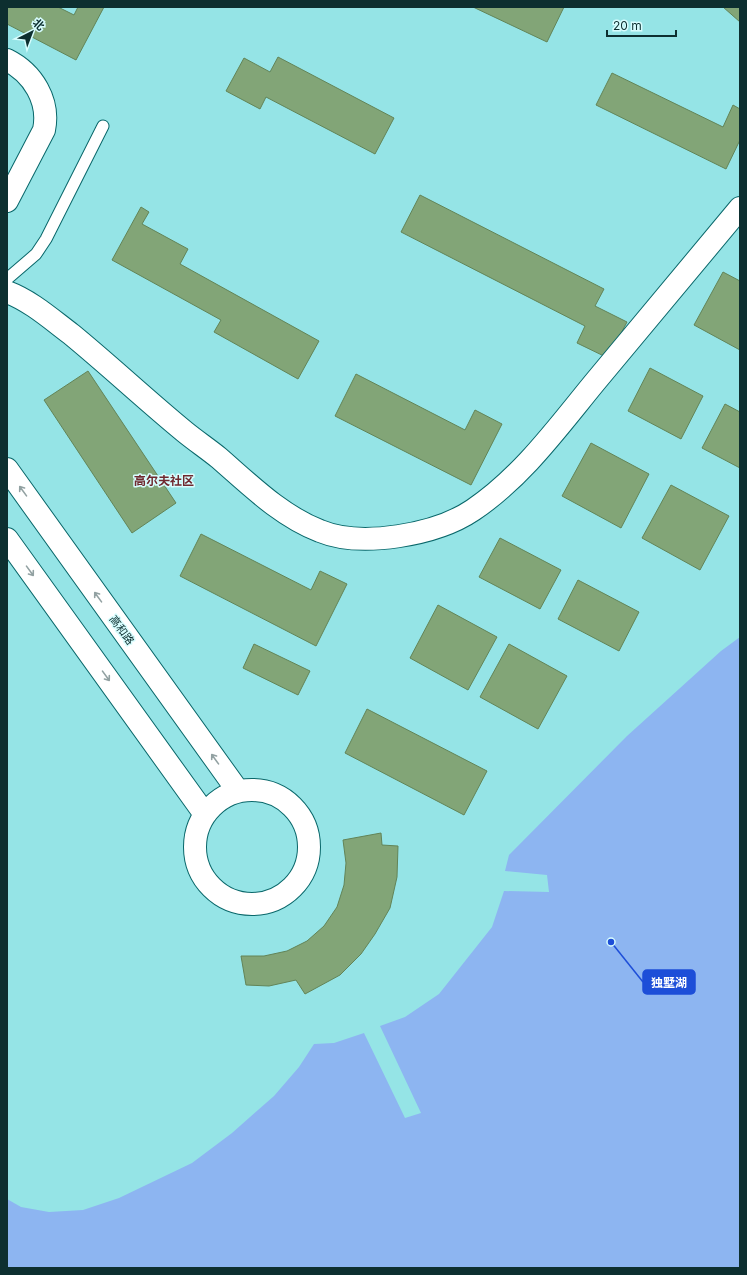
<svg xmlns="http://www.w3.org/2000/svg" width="747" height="1275" font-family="Inter,'Noto Sans SC',sans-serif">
<rect width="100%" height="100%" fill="#95e4e6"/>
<path fill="#8db5f1" d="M740,637V1268H7V1199L21,1207L49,1212L83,1210L119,1198L192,1163L232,1133L274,1096L299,1067L314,1044L334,1043L364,1033L405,1118L421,1113L380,1026L405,1017L439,994L492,927L504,891L549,892L547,875L505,871L509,855L627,736L721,651Z"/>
<path fill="#82a577" stroke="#628457" d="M7,7H58L74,15L78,7H104L76,60L7,24Z
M473,7H564L547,42Z
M723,7H740V22Z
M278,57L394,118L375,154L266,97L260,109L226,91L244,58L270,72Z
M612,73L723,127L733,105L740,109V140L726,169L596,105Z
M420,195L604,289L595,306L627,322L608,358L577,343L585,326L401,232Z
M141,207L149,212L142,224L188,249L180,264L319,341L298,379L214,332L221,320L112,260Z
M723,272L740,281V350L694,325Z
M650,368L703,396L681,439L628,411Z
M88,371L176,503L132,533L44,400Z
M356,374L465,430L475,410L502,424L471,485L335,416Z
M725,404L740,412V468L702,448Z
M591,443L649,474L621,528L562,496Z
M671,485L729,516L700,570L642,538Z
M201,534L311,590L320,571L347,584L316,646L180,576Z
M500,538L561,570L540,609L479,577Z
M578,580L639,612L619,651L558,619Z
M438,605L497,637L468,690L410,658Z
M254,644L310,671L298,695L243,668Z
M509,644L567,676L538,729L480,697Z
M367,709L487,771L464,815L345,753Z
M381,833L382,845L398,846L397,877L390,908L375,934L361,954L340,975L305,994L296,980L269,986L246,985L241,956H264L287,951L307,941L324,926L337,907L344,885L346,863L343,840Z"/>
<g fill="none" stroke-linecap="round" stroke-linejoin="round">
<g stroke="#09676a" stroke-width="13">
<path id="lane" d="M7,279L36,254L46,239L103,126"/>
</g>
<g stroke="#09676a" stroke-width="24">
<path id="street" d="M7,60C33,73 50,101 44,130L7,201
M7,292C31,301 51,319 71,334C110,366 146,400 185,432C196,441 208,449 219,458C250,485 281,516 320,531C361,548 436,535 473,510C522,477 558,427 595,382C644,324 692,266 740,208"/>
</g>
<g stroke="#09676a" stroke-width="24">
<path id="secondary" d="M7,469L238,791
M7,539L204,813
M195 847a57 57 0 1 1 114 0a57 57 0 1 1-114 0Z"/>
</g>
<use href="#lane" stroke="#fff" stroke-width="11"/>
<use href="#street" stroke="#fff" stroke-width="22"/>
<use href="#secondary" stroke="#fff" stroke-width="22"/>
</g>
<defs><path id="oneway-shaft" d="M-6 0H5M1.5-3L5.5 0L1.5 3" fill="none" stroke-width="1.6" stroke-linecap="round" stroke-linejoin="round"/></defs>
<g stroke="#92a1a2">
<use href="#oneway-shaft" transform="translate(23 491) rotate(-126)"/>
<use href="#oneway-shaft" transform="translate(30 571) rotate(54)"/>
<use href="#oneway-shaft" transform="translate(98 597) rotate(-126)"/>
<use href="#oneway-shaft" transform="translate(106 676) rotate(54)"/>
<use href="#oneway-shaft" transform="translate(215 759) rotate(-126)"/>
</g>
<g text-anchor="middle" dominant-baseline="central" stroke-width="3" stroke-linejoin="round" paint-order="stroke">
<g font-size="11" fill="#0d2f30" stroke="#d8fdfe">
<text transform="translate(122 630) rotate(54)">高和路</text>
</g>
<g font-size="12" font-weight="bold" fill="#70292f" stroke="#d8fdfe">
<text x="164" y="480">高尔夫社区</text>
</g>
</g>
<path fill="none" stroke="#1d4ed8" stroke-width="1.5" d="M611 942L643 982"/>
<circle fill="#1d4ed8" stroke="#d8fdfe" stroke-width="1.5" cx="611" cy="942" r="4"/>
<rect fill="#1d4ed8" stroke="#1d4ed8" stroke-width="1.5" x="643" y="970" width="52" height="24" rx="4"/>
<g font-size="12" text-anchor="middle" font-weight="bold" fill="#fff">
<text x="669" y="987">独墅湖</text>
</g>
<rect width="747" height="1275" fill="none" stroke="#0d2f30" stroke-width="16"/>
<g transform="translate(32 32) rotate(42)" stroke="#d8fdfe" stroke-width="3" paint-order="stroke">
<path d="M0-3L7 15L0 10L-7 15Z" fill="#0d2f30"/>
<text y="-6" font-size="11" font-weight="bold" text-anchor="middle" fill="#0d2f30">北</text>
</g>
<path d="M607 30v6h69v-6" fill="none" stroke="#0d2f30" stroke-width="2"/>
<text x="613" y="30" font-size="12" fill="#0d2f30" stroke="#d8fdfe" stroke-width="3" paint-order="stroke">20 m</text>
</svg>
